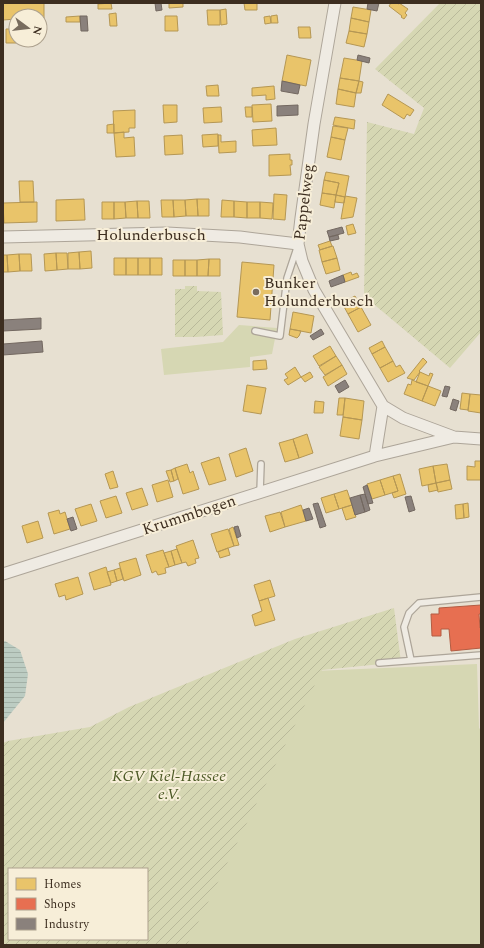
<svg xmlns="http://www.w3.org/2000/svg" width="484" height="948" font-family="Spectral,serif">
<defs>
<pattern id="garden-furrows" width="10" height="10" patternUnits="userSpaceOnUse"><rect width="10" height="10" fill="#d6d7b3"/><path d="M-1 1l2-2M0 10L10 0M9 11l2-2" fill="none" stroke="#b9b99a"/></pattern>
<pattern id="water-rules" width="6" height="5" patternUnits="userSpaceOnUse"><rect width="6" height="5" fill="#bcccc2"/><path d="M0 2.5h6" fill="none" stroke="#a2b0a6"/></pattern>
</defs>
<rect width="100%" height="100%" fill="#e7e0d1"/>
<path fill="#d6d7b3" d="M239,325L277,328L272,354L250,357V367L164,375L161,349L223,342Z
M477,664L479,728L481,730V945H186L314,671Z"/>
<path fill="url(#garden-furrows)" fill-rule="evenodd" d="M440,3H481V332L450,368L364,296L367,122L414,134L424,108L375,69Z
M185,286H197V291L221,292L223,335L196,337H175V289H185Z
M394,608L401,662L322,670L187,945H3V743L8,741L90,727L129,707L295,639ZM9,869H147V939H9Z"/>
<path fill="url(#water-rules)" d="M5,641L20,650L28,674L25,696L3,723V642Z"/>
<path fill="#e9c46a" stroke="#b59754" d="M3,3H44V18H40V16H16V19L3,20Z
M111,3L112,9H98V4Z
M169,3H183V7L169,8Z
M244,3H257V10H245Z
M391,3H397L399,4V3L408,9L405,13L407,15L404,19L401,17L402,16L389,6Z
M353,7L371,10L369,22L351,18Z
M226,9L227,24L221,25L220,10Z
M207,10H220V25H208Z
M116,13L117,26H110L109,14Z
M277,15L278,23H271V16Z
M80,16V22H66V17Z
M165,16H177L178,31H165Z
M270,16L271,23L265,24L264,17Z
M351,18L369,22L367,34L349,31Z
M298,27H310L311,38H299Z
M6,29H15L16,43H6Z
M349,31L367,34L364,47L346,43Z
M287,55L311,60L306,86L282,81Z
M344,58L362,61L359,81L340,78Z
M340,78L359,81L356,93L338,89Z
M359,81L363,82L361,93H356Z
M218,85L219,96H207L206,86Z
M274,86L275,99L266,100V95L252,96V88Z
M338,89L356,93L354,107L336,104Z
M388,94L414,110L410,116L407,114L404,119L382,105Z
M271,104L272,121L253,122L252,105Z
M163,105H177V122L164,123Z
M221,107L222,122L204,123L203,108Z
M245,107H252V117H246Z
M135,110V128H129V132L114,133L113,111Z
M335,117L355,120L354,129L333,125Z
M114,124V133H107V125Z
M333,126L348,128L345,140L331,137Z
M276,128L277,145L253,146L252,130Z
M124,132V138L134,137L135,156L116,157L114,133Z
M218,134V146L203,147L202,135Z
M182,135L183,154L165,155L164,136Z
M218,135H221V142L236,141V152L219,153Z
M331,137L345,140L341,160L327,157Z
M290,154V160H292V165H290L291,175L269,176V155Z
M326,172L349,176L345,197L336,195L339,183L324,180Z
M324,180L339,183L336,195L322,193Z
M19,181H33L34,202H20Z
M322,193L336,195L334,208L320,205Z
M274,194L287,195L285,220L273,219Z
M336,195L345,197L344,203L335,202Z
M345,196L357,198L353,217L341,219Z
M84,199L85,220L56,221V200Z
M197,199H209V216H198Z
M197,199L198,216H186L185,200Z
M161,200H173L174,217H162Z
M173,200H185L186,216L174,217Z
M222,200L234,201V217H221Z
M137,201H149L150,218H138Z
M137,201L138,218H126L125,202Z
M234,201L247,202V218L234,217Z
M37,202V222L4,223L3,203Z
M102,202H114V219H102Z
M114,202H125L126,218L114,219Z
M247,202H260V218H247Z
M260,202L273,203L272,219L260,218Z
M353,224L356,233L348,235L346,226Z
M330,241L332,246L320,250L318,245Z
M333,246L337,258L322,262L319,250Z
M91,251L92,268L80,269L79,252Z
M79,252L80,269H68V253Z
M56,253H67L68,269L57,270Z
M56,253L57,270L45,271L44,254Z
M19,254H31L32,271H20Z
M19,254L20,271L8,272L7,255Z
M3,255H7L8,272H3Z
M114,258H126V275H114Z
M126,258H138V275H126Z
M138,258H150V275H138Z
M150,258H162V275H150Z
M337,258L340,270L326,274L322,262Z
M209,259H220V276H208Z
M209,259L208,276H197V260Z
M173,260H185V276H173Z
M185,260H197V276H185Z
M242,262L274,265L270,320L237,317Z
M351,272L352,275L357,273L359,277L345,282L343,275Z
M355,296L361,307L348,314L342,303Z
M361,307L371,325L358,332L348,314Z
M293,312L314,316L311,333L290,329Z
M290,329L301,331L299,336L297,338L289,335Z
M382,341L385,347L372,354L369,348Z
M330,346L336,356L319,366L313,356Z
M385,347L393,361L380,368L372,354Z
M336,356L342,365L325,375L319,367Z
M423,358L427,362L419,371L420,372L414,380L407,378Z
M266,360L267,369L253,370V361Z
M393,361L396,367L400,365L405,373L388,382L380,368Z
M342,365L347,374L328,386L323,377Z
M295,367L301,377L288,385L284,380L288,378L285,374Z
M310,372L313,377L305,382L301,377Z
M420,372L429,376L430,373L433,374L428,386L416,382Z
M412,380L428,386L422,401L404,394L408,384L411,385Z
M247,385L266,388L261,414L243,411Z
M428,386L441,391L435,406L422,401Z
M462,393L470,394L468,410L460,409Z
M470,394L481,395V413L468,411Z
M339,398H345L343,415H337Z
M345,398L364,401L362,420L343,417Z
M315,401L324,402L323,413H314Z
M343,417L362,420L359,439L340,436Z
M307,434L313,453L299,458L293,439Z
M293,439L299,458L285,462L279,443Z
M246,448L253,471L236,477L229,454Z
M219,457L226,480L209,485L201,463Z
M475,461H481V480H467V466L475,467Z
M187,464L190,473L193,471L199,489L183,494L175,468Z
M447,464L450,480L436,483L433,466Z
M433,466L436,483L422,486L419,469Z
M175,468L178,479L174,481L171,470Z
M171,470L174,481L170,482L166,471Z
M113,471L118,487L110,489L105,474Z
M400,474L406,494L394,498L392,493L398,491L393,476Z
M393,476L398,491L385,495L380,480Z
M168,480L173,497L157,502L152,485Z
M380,480L385,495L372,499L367,484Z
M450,480L452,489L438,492L436,483Z
M436,483L438,490L429,492L428,485Z
M142,488L148,505L132,510L126,493Z
M347,490L352,505L339,509L334,494Z
M334,494L339,509L326,513L321,498Z
M116,496L122,513L106,518L100,501Z
M468,503L469,517L464,518L463,504Z
M91,504L97,521L81,526L75,509Z
M463,504L464,518L456,519L455,505Z
M301,505L306,521L285,527L281,512Z
M352,505L356,517L346,520L342,508Z
M59,510L60,514L65,512L70,529L54,534L48,513Z
M280,512L285,527L270,532L265,516Z
M38,521L43,538L27,543L22,526Z
M233,527L239,545L234,546L229,529Z
M228,529L234,546L217,552L211,534Z
M193,540L199,558L195,559L196,563L188,566L186,562L182,563L176,546Z
M228,548L230,555L220,558L218,552Z
M177,549L182,563L175,565L171,551Z
M163,550L169,567L165,568L166,573L158,575L156,571L152,573L146,555Z
M171,551L175,565L169,567L164,553Z
M136,558L141,575L124,581L119,563Z
M106,567L111,585L94,590L89,573Z
M120,568L123,579L117,581L114,570Z
M114,570L117,581L111,583L107,572Z
M78,577L83,594L66,600L65,595L59,597L55,584Z
M270,580L275,596L259,601L254,585Z
M268,598L275,620L255,626L252,615L262,611L259,601Z"/>
<path fill="#e76f51" stroke="#b45c42" d="M481,605V614H479L480,628H481V648L451,651L449,629H441V636H432L431,614H439V608Z"/>
<path fill="#8a817c" stroke="#736860" d="M155,3H161L162,10L156,11Z
M368,3H379L377,11L367,9Z
M80,16H87L88,31H81Z
M358,55L370,58L369,63L357,60Z
M282,81L300,85L298,94L281,91Z
M298,105V115L277,116V106Z
M342,227L344,233L329,237L327,231Z
M338,235L339,239L330,241L329,237Z
M343,275L345,282L331,287L329,281Z
M41,318V329L3,331V320Z
M321,329L324,334L313,340L310,336Z
M42,341L43,352L3,355V344Z
M345,380L349,387L339,393L335,386Z
M445,386L450,387L447,397L442,396Z
M453,399L459,401L456,411L450,409Z
M367,485L373,503L368,504L363,487Z
M365,494L370,510L365,512L360,495Z
M360,495L365,512L355,515L350,498Z
M411,496L415,510L409,512L405,497Z
M318,503L326,526L320,528L313,504Z
M309,508L313,519L306,521L303,510Z
M73,517L77,529L71,531L67,519Z
M238,526L241,536L237,538L234,527Z"/>
<g fill="none" stroke-linecap="round" stroke-linejoin="round">
<g stroke="#ada599" stroke-width="8">
<path id="service" d="M255,331L280,336L287,278L297,248
M260,492L261,464
M411,660L404,627L409,613L419,603L481,597
M379,663L481,655"/>
</g>
<g stroke="#ada599" stroke-width="13">
<path id="minor" d="M335,3L314,124L301,218L298,244L302,261L314,290L383,406L403,418L454,437
M3,237L167,233L240,237L298,244
M375,456L383,406
M3,574L375,456L454,437L481,439"/>
</g>
<use href="#service" stroke="#efebe3" stroke-width="5.5"/>
<use href="#minor" stroke="#efebe3" stroke-width="11"/>
</g>
<circle fill="#786c5e" stroke="#f7eed8" stroke-width="1.5" cx="256" cy="292" r="4"/>
<g text-anchor="middle" dominant-baseline="central" stroke-width="4" stroke-linejoin="round" paint-order="stroke">
<g font-size="16" fill="#3d2e20" stroke="#f7eed8">
<text transform="translate(304 202) rotate(-83)">Pappelweg</text>
<text x="151" y="235">Holunderbusch</text>
<text transform="translate(189 515) rotate(-18)">Krummbogen</text>
</g>
<g font-size="16" fill="#3d2e20" stroke="#f7eed8" text-anchor="start">
<text x="264" y="283">Bunker<tspan x="264" dy="18">Holunderbusch</tspan></text>
</g>
<g font-size="16" font-style="italic" fill="#4d5a26" stroke="#f7eed8">
<text x="169" y="776">KGV Kiel-Hassee<tspan x="169" dy="18">e.V.</tspan></text>
</g>
</g>
<rect width="484" height="948" fill="none" stroke="#3d2e20" stroke-width="8"/>
<rect x="8" y="868" width="140" height="72" fill="#f7eed8" stroke="#ada18e"/>
<rect x="16" y="878" width="20" height="12" fill="#e9c46a" stroke="#ada18e"/>
<text x="44" y="888" font-size="12" fill="#3d2e20">Homes</text>
<rect x="16" y="898" width="20" height="12" fill="#e76f51" stroke="#ada18e"/>
<text x="44" y="908" font-size="12" fill="#3d2e20">Shops</text>
<rect x="16" y="918" width="20" height="12" fill="#8a817c" stroke="#ada18e"/>
<text x="44" y="928" font-size="12" fill="#3d2e20">Industry</text>
<g transform="translate(28 28) rotate(105)"><circle r="19" fill="#f7eed8" stroke="#ada18e"/>
<path d="M0-3L7 15L0 10L-7 15Z" fill="#786c5e"/>
<text y="-6" font-size="11" font-weight="bold" text-anchor="middle" fill="#3d2e20">N</text>
</g>
</svg>
